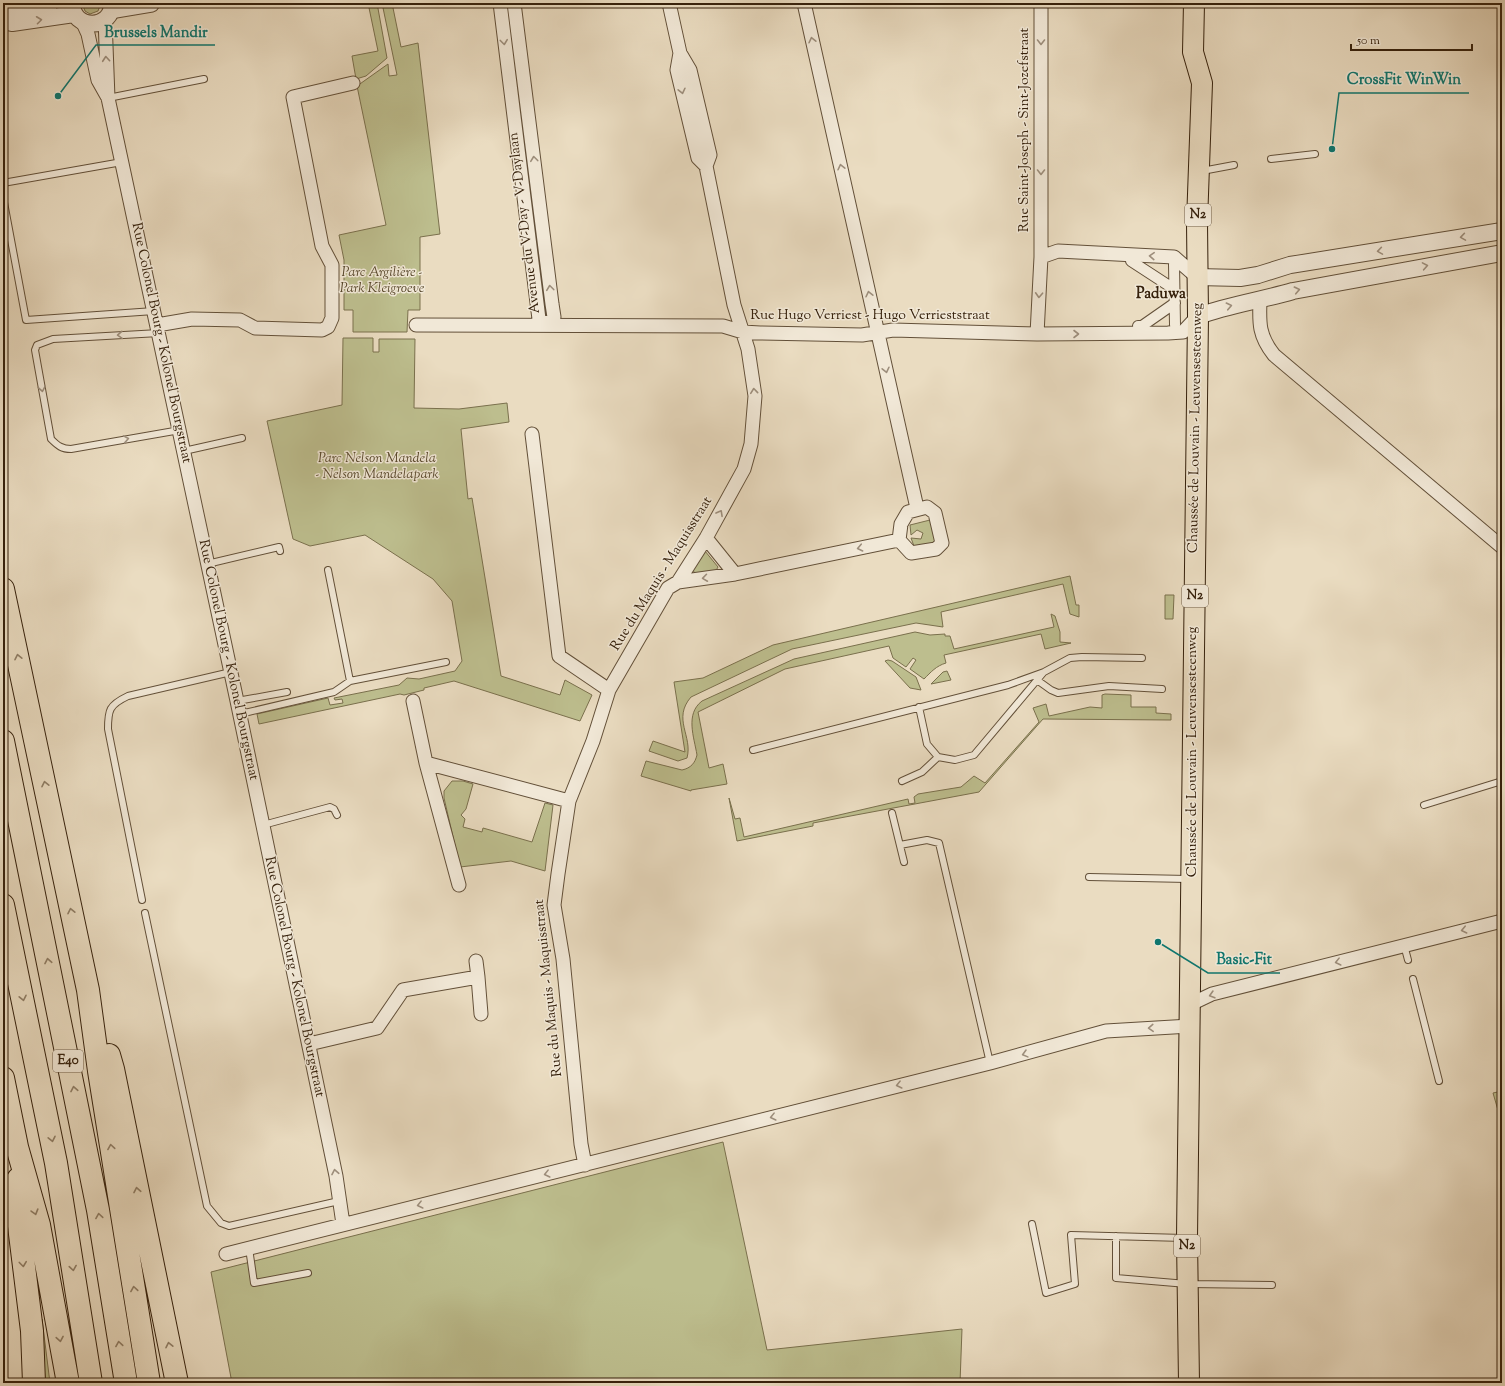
<svg xmlns="http://www.w3.org/2000/svg" width="1505" height="1386" font-family="'Sorts Mill Goudy',serif">
<rect width="100%" height="100%" fill="#eadcc1"/>
<filter id="stains"><feTurbulence type="fractalNoise" baseFrequency=".005" numOctaves="4"/><feColorMatrix values="0 0 0 0 .2 0 0 0 0 .09 0 0 0 0 .02 0 0 0 .5 -.17"/></filter>
<radialGradient id="worn" r=".72"><stop offset=".6" stop-color="#630" stop-opacity="0"/><stop offset="1" stop-color="#630" stop-opacity=".3"/></radialGradient>
<path fill="#bdbe8e" stroke="#7a704d" d="M82,3H101L98,11L90,14L85,11Z
M368,3H377L387,58L366,76L356,79L352,56L378,51Z
M382,3H392L401,47L418,43L440,234L420,237V310H408L407,332H353V310H344V260L339,235L386,225L357,86L388,64L389,76L397,75Z
M343,338H373V352H379V339H415L414,408L459,409L507,403L509,422L461,429L468,499L472,498L501,676L560,695L565,680L592,695L580,721L454,681L424,688V690L404,695L400,694L259,724L257,714L328,698L330,705L343,703L342,699L335,700L334,698L399,685L407,678L419,679L455,671L462,661L452,601L433,579L365,535L310,546L293,539L267,421L342,405Z
M930,520L932,522L936,541L933,543L914,546L911,538L921,539L923,533L917,530L911,535L910,525Z
M705,551L718,567L714,574L699,578L691,568L699,555Z
M1070,576L1076,605H1079V617L1070,614L1063,584L941,612L943,627L916,623L792,649L691,697C672,719 693,736 687,758L678,761L649,751L653,741L685,752L674,682L703,678L773,645Z
M1165,595H1174L1173,619H1165Z
M1051,614L1055,616L1060,632V642L1071,643L1045,649L1041,634L944,655L946,663C936,666 931,672 924,679L910,669L916,660L913,658L906,667L893,658L889,646L785,669L698,712L709,768L723,764L727,784L691,790V791L641,776L646,761L682,770C691,768 695,763 697,755C694,737 685,714 702,701L794,659L915,632L930,635L945,634V636H950L954,649L1054,627Z
M888,660L892,661L916,677L921,690L910,688L885,661Z
M947,671L951,680L931,684L943,672Z
M1105,694L1131,695V707H1156V713L1171,714V720L1043,719L979,792L813,823V826L737,841L729,798L735,819L740,818L744,837L908,799L909,804L915,803L914,797L918,794L961,787L974,776L985,783L1039,722L1033,708L1046,704L1049,716L1090,707L1102,708V695Z
M452,781H463L473,784L466,809L461,815L465,819L463,827L482,832L483,828L532,842L545,803L553,805L545,871L511,861L460,867L444,798V791Z
M1502,1091V1124L1493,1093Z
M723,1142L767,1350L962,1329L960,1383H232L211,1272Z
M42,1319L50,1383H45Z"/>
<g fill="none" stroke-linecap="round" stroke-linejoin="round">
<g stroke="#635039" stroke-width="8">
<path id="service" d="M108,98L204,79
M1271,159L1315,154
M1202,171L1234,165
M3,183L122,162
M3,197L26,320L154,311
M159,333L53,339L37,345L35,350L51,439C58,446 62,449 71,449L180,430
M184,451L242,438
M207,564L279,547L280,551
M328,570L350,681
M1037,680L1051,690L1058,693L1109,686L1162,689
M237,701L287,692
M919,707L927,744L938,757L955,760L974,755L1043,673
M240,714L334,692L350,681L446,662
M753,750L1008,685L1044,672L1070,658L1082,657L1142,658
M902,781L922,772L938,757
M1424,805L1502,781
M892,813L904,862
M263,825L330,807L334,809L337,815
M900,845L927,840L939,843L990,1063
M1089,877L1188,879
M142,900L108,729C108,710 109,705 128,696L231,672
M145,913L207,1206L221,1223L229,1226L339,1201
M1404,945L1408,960
M1413,979L1439,1081
M1032,1224L1046,1293L1075,1284L1071,1235L1184,1238
M1116,1236V1278L1187,1284L1272,1285
M249,1248L254,1283L308,1273"/>
</g>
<g stroke="#635039" stroke-width="12">
<path id="pedestrian" d="M1131,261L1174,289
M1174,264L1175,325
M1138,326H1142L1175,303"/>
</g>
<g stroke="#635039" stroke-width="15">
<path id="minor" d="M500,3L539,319L547,325
M514,3L552,304L554,317L547,325
M804,3L917,508
M110,12L152,5L153,3
M105,19L108,98L237,701L336,1176L343,1224
M83,23L88,34L98,80L107,96
M680,53L677,70L698,158L706,166
M1041,257L1058,251L1174,257L1197,277
M1260,300C1259,324 1259,336 1274,355L1502,547
M157,325L192,319L240,320L255,328L322,330L328,327L332,318V265L322,246L293,97L353,83
M416,325L723,326L743,332L760,333L862,335L893,330L1037,334L1168,333L1183,332L1198,316
M1037,334L1041,257V3
M532,434L559,656L609,690
M927,507L935,513L942,543L936,549L911,553L899,540L901,524L908,512Z
M706,538L735,574
M678,582L735,574L899,540
M413,701L426,763L569,801
M426,763L459,885
M478,977L481,1014
M1191,1004L1212,994L1502,921
M309,1044L377,1028L403,990L478,977L476,961
M585,1165L581,1144L563,959L554,905L558,874L569,801L593,741L609,690L668,588L678,582L706,538L744,469L751,444L755,396L748,349L734,305L706,166L710,155L690,70L680,53L669,3
M226,1254L990,1063L1106,1031L1190,1026"/>
</g>
<g stroke="#635039" stroke-width="18">
<path id="tertiary" d="M72,3C72,31 113,30 112,3
M3,20L11,12L50,3
M3,21L12,23L74,14
M1197,277L1240,278L1258,275L1290,265L1502,231
M1198,316C1229,305 1262,300 1293,291L1502,253"/>
</g>
<g stroke="#36210c" stroke-width="22">
<path id="primary" d="M1189,1383L1187,1238L1198,316L1197,222L1202,83L1193,52L1194,3"/>
</g>
<g stroke="#36210c" stroke-width="24">
<path id="trunk" d="M3,589L88,990L99,1071L149,1383
M3,741L98,1210L126,1383
M3,905L56,1163L91,1383
M109,1055L113,1069L177,1383
M3,1078L17,1147L39,1225L68,1383
M18,1179L19,1226L32,1331L34,1383"/>
</g>
<use href="#service" stroke="#f1e8d7" stroke-width="6"/>
<use href="#pedestrian" stroke="#f1e8d7" stroke-width="10"/>
<use href="#minor" stroke="#f1e8d7" stroke-width="13"/>
<use href="#tertiary" stroke="#f1e8d7" stroke-width="16"/>
<use href="#primary" stroke="#eadcc1" stroke-width="20"/>
<use href="#trunk" stroke="#eadcc1" stroke-width="22"/>
</g>
<defs><path id="oneway-chevron" d="M-2-3.5L2.5 0L-2 3.5" fill="none" stroke-width="1.6" stroke-linecap="round" stroke-linejoin="round"/></defs>
<g stroke="#9d8e7c">
<use href="#oneway-chevron" transform="translate(39 20) rotate(-7)"/>
<use href="#oneway-chevron" transform="translate(812 40) rotate(-103)"/>
<use href="#oneway-chevron" transform="translate(504 42) rotate(83)"/>
<use href="#oneway-chevron" transform="translate(1041 42) rotate(90)"/>
<use href="#oneway-chevron" transform="translate(106 59) rotate(-95)"/>
<use href="#oneway-chevron" transform="translate(682 91) rotate(77)"/>
<use href="#oneway-chevron" transform="translate(534 159) rotate(-97)"/>
<use href="#oneway-chevron" transform="translate(841 167) rotate(-103)"/>
<use href="#oneway-chevron" transform="translate(1041 172) rotate(90)"/>
<use href="#oneway-chevron" transform="translate(1463 237) rotate(171)"/>
<use href="#oneway-chevron" transform="translate(1380 251) rotate(171)"/>
<use href="#oneway-chevron" transform="translate(1152 256) rotate(-177)"/>
<use href="#oneway-chevron" transform="translate(1425 266) rotate(-10)"/>
<use href="#oneway-chevron" transform="translate(550 288) rotate(-97)"/>
<use href="#oneway-chevron" transform="translate(1297 290) rotate(-12)"/>
<use href="#oneway-chevron" transform="translate(869 294) rotate(-103)"/>
<use href="#oneway-chevron" transform="translate(1039 295) rotate(93)"/>
<use href="#oneway-chevron" transform="translate(1229 306) rotate(-12)"/>
<use href="#oneway-chevron" transform="translate(1076 334)"/>
<use href="#oneway-chevron" transform="translate(120 335) rotate(176)"/>
<use href="#oneway-chevron" transform="translate(886 370) rotate(77)"/>
<use href="#oneway-chevron" transform="translate(42 389) rotate(80)"/>
<use href="#oneway-chevron" transform="translate(754 391) rotate(-96)"/>
<use href="#oneway-chevron" transform="translate(126 439) rotate(-10)"/>
<use href="#oneway-chevron" transform="translate(720 513) rotate(-61)"/>
<use href="#oneway-chevron" transform="translate(860 548) rotate(168)"/>
<use href="#oneway-chevron" transform="translate(705 578) rotate(172)"/>
<use href="#oneway-chevron" transform="translate(1464 930) rotate(167)"/>
<use href="#oneway-chevron" transform="translate(1338 962) rotate(166)"/>
<use href="#oneway-chevron" transform="translate(1212 995) rotate(164)"/>
<use href="#oneway-chevron" transform="translate(1151 1028) rotate(177)"/>
<use href="#oneway-chevron" transform="translate(1025 1054) rotate(165)"/>
<use href="#oneway-chevron" transform="translate(899 1085) rotate(166)"/>
<use href="#oneway-chevron" transform="translate(773 1117) rotate(166)"/>
<use href="#oneway-chevron" transform="translate(335 1172) rotate(-101)"/>
<use href="#oneway-chevron" transform="translate(547 1174) rotate(166)"/>
<use href="#oneway-chevron" transform="translate(420 1205) rotate(166)"/>
</g>
<g stroke="#907e66">
<use href="#oneway-chevron" transform="translate(18 657) rotate(-102)"/>
<use href="#oneway-chevron" transform="translate(45 784) rotate(-102)"/>
<use href="#oneway-chevron" transform="translate(71 911) rotate(-102)"/>
<use href="#oneway-chevron" transform="translate(48 961) rotate(-101)"/>
<use href="#oneway-chevron" transform="translate(23 998) rotate(78)"/>
<use href="#oneway-chevron" transform="translate(74 1089) rotate(-101)"/>
<use href="#oneway-chevron" transform="translate(52 1139) rotate(78)"/>
<use href="#oneway-chevron" transform="translate(111 1147) rotate(-99)"/>
<use href="#oneway-chevron" transform="translate(137 1190) rotate(-101)"/>
<use href="#oneway-chevron" transform="translate(35 1212) rotate(74)"/>
<use href="#oneway-chevron" transform="translate(99 1216) rotate(-99)"/>
<use href="#oneway-chevron" transform="translate(23 1264) rotate(83)"/>
<use href="#oneway-chevron" transform="translate(73 1268) rotate(81)"/>
<use href="#oneway-chevron" transform="translate(134 1289) rotate(-99)"/>
<use href="#oneway-chevron" transform="translate(60 1339) rotate(80)"/>
<use href="#oneway-chevron" transform="translate(119 1344) rotate(-99)"/>
<use href="#oneway-chevron" transform="translate(169 1345) rotate(-102)"/>
</g>
<g text-anchor="middle" dominant-baseline="central" stroke-width="3" stroke-linejoin="round" paint-order="stroke">
<g fill="#f1e8d7" stroke="#6e5d49" stroke-width="1">
<rect x="1185" y="204" width="26" height="22" rx="3"/>
<rect x="1182" y="585" width="26" height="22" rx="3"/>
<rect x="53" y="1050" width="30" height="22" rx="3"/>
<rect x="1174" y="1235" width="26" height="22" rx="3"/>
</g>
<g font-size="13" font-weight="bold" fill="#36210c">
<text x="1198" y="215">N2</text>
<text x="1195" y="596">N2</text>
<text x="68" y="1061">E40</text>
<text x="1187" y="1246">N2</text>
</g>
<g font-size="14" fill="#36210c" stroke="#f1e8d7">
<text transform="translate(1025 130) rotate(-90)">Rue Saint-Joseph - Sint-Jozefstraat</text>
<text transform="translate(525 223) rotate(-97)">Avenue du V-Day - V-Daylaan</text>
<text x="870" y="316">Rue Hugo Verriest - Hugo Verrieststraat</text>
<text transform="translate(161 343) rotate(78)">Rue Colonel Bourg - Kolonel Bourgstraat</text>
<text transform="translate(1196 428) rotate(-89)">Chaussée de Louvain - Leuvensesteenweg</text>
<text transform="translate(662 574) rotate(-58)">Rue du Maquis - Maquisstraat</text>
<text transform="translate(228 660) rotate(78)">Rue Colonel Bourg - Kolonel Bourgstraat</text>
<text transform="translate(1193 752) rotate(-90)">Chaussée de Louvain - Leuvensesteenweg</text>
<text transform="translate(294 977) rotate(78)">Rue Colonel Bourg - Kolonel Bourgstraat</text>
<text transform="translate(549 988) rotate(-96)">Rue du Maquis - Maquisstraat</text>
</g>
<g font-size="14" font-style="italic" fill="#58482c" stroke="#f1e8d7">
<text x="382" y="273">Parc Argilière -<tspan x="382" dy="16">Park Kleigroeve</tspan></text>
<text x="377" y="459">Parc Nelson Mandela<tspan x="377" dy="16">- Nelson Mandelapark</tspan></text>
</g>
<g font-size="15" font-weight="bold" fill="#36210c" stroke="#f1e8d7">
<text x="1161" y="294">Paduwa</text>
</g>
</g>
<path fill="none" stroke="#0f766e" stroke-width="1.5" d="M58 96L96 45H215M1332 149L1339 93H1469M1158 942L1208 973H1280"/>
<g fill="#0f766e" stroke="#f1e8d7" stroke-width="1.5">
<circle cx="58" cy="96" r="4"/>
<circle cx="1332" cy="149" r="4"/>
<circle cx="1158" cy="942" r="4"/>
</g>
<g font-size="15" text-anchor="middle" font-weight="bold" fill="#0f766e" stroke="#f1e8d7" stroke-width="3" stroke-linejoin="round" paint-order="stroke">
<text x="156" y="37">Brussels Mandir</text>
<text x="1404" y="84">CrossFit WinWin</text>
<text x="1244" y="964">Basic-Fit</text>
</g>
<rect width="1505" height="1386" fill="none" stroke="#eadcc1" stroke-width="16"/>
<rect x="4" y="4" width="1497" height="1378" fill="none" stroke="#36210c" stroke-width="2"/>
<rect x="8" y="8" width="1489" height="1370" fill="none" stroke="#36210c"/>
<path d="M1351 44v6h121v-6" fill="none" stroke="#36210c" stroke-width="2"/>
<text x="1357" y="44" font-size="12" fill="#36210c" stroke="#f1e8d7" stroke-width="3" paint-order="stroke">50 m</text>
<rect width="100%" height="100%" filter="url(#stains)"/>
<rect width="100%" height="100%" fill="url(#worn)"/>
</svg>
